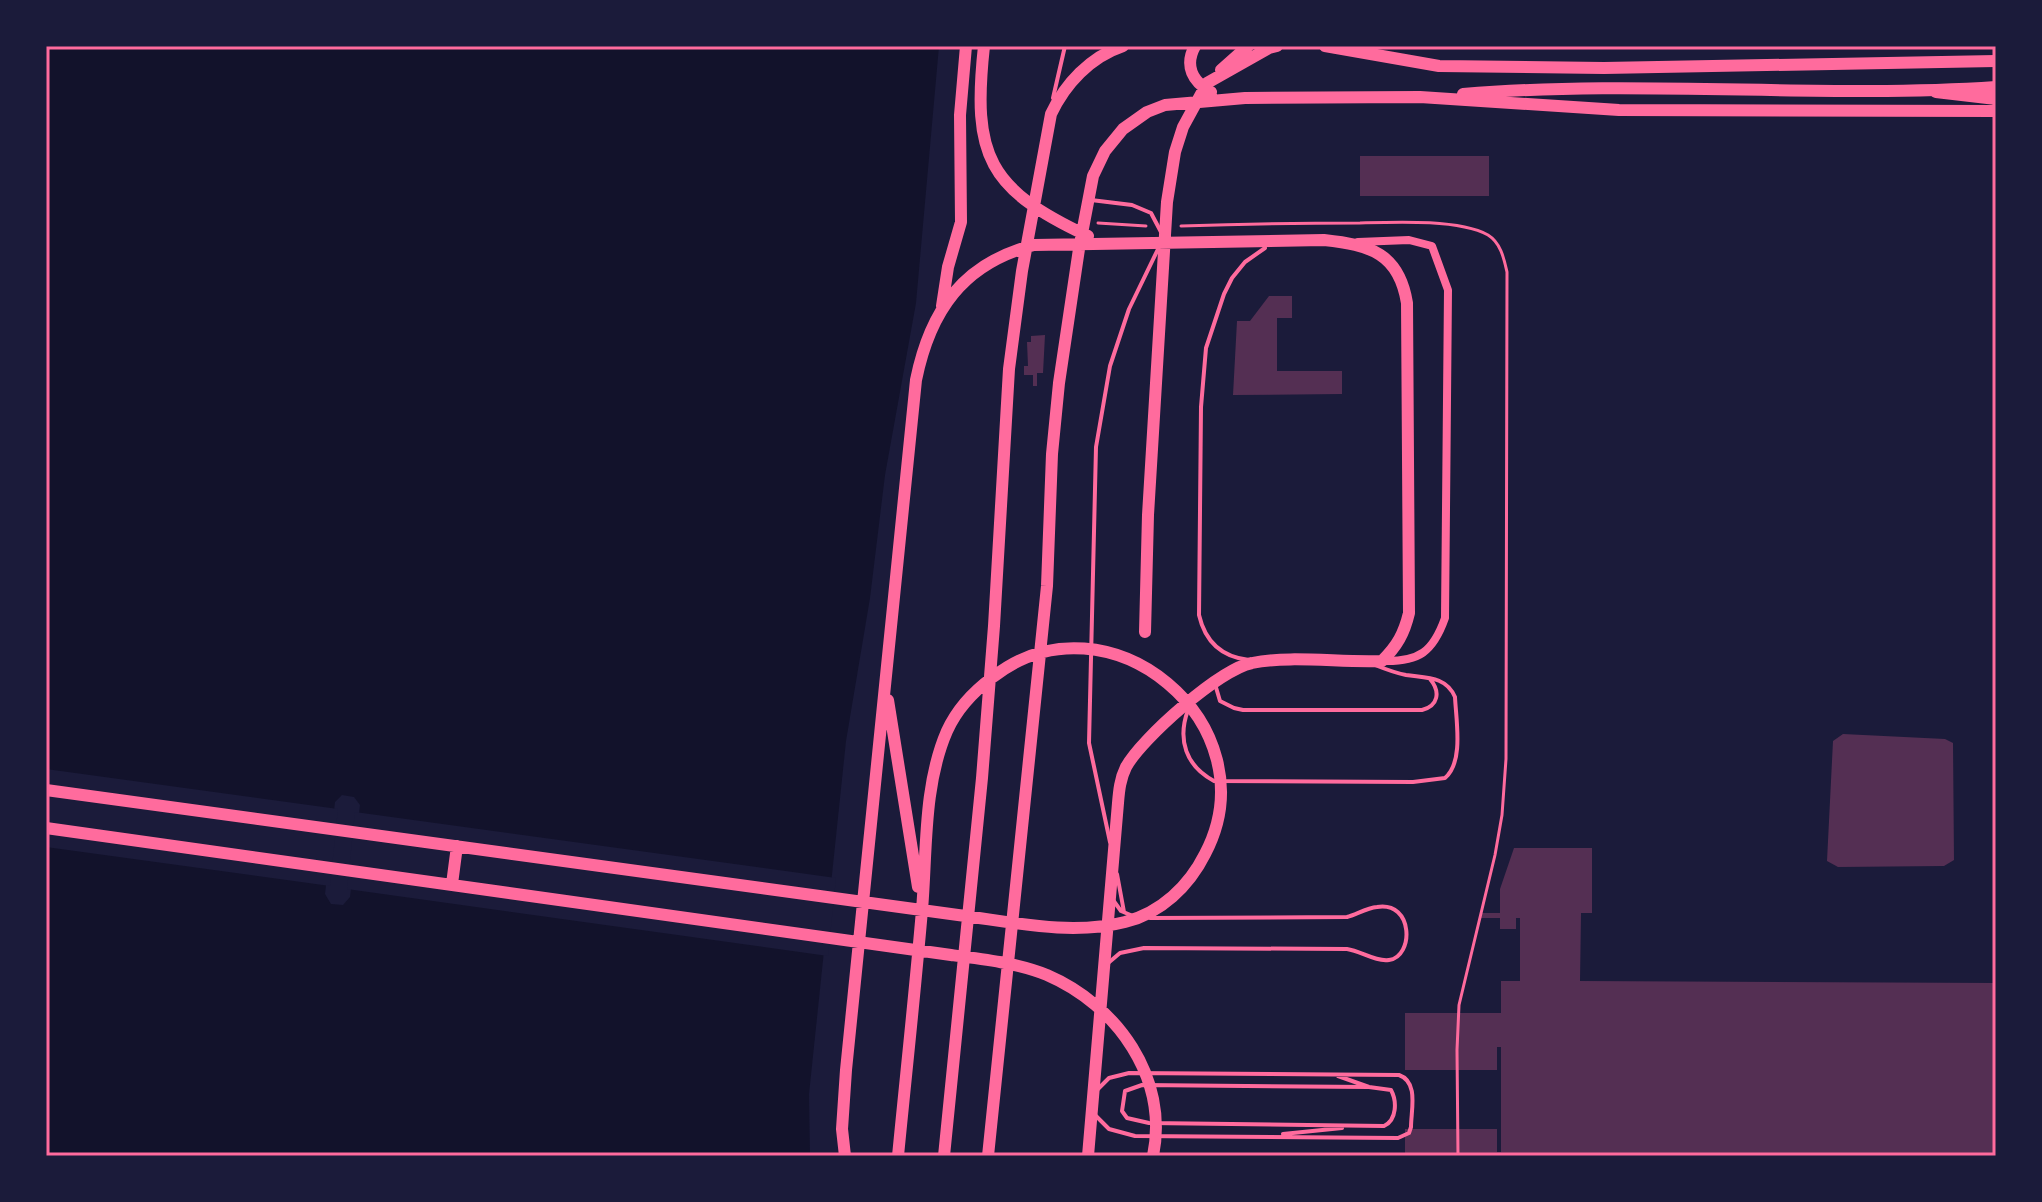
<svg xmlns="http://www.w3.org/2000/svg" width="2042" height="1202" font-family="'Noto Sans',sans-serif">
<rect width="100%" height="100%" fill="#1b1b3a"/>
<path fill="#12122b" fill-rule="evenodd" d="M46,46H939L916,303L885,475L870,598L846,741L809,1094L810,1156H46ZM342,795L354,797L360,805L350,897L343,905L331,904L325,894L335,802Z"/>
<path fill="#1b1b3a" d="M46,769L338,809L330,886L46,847Z
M355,812L836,878L828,956L347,889Z"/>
<path fill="#542f53" d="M1360,156H1489V196H1360Z
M1269,296H1292V318H1277V371H1342V394L1233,395L1237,321H1250Z
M1045,335L1043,373H1037V386H1033V375H1024V366H1028L1027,342H1031V336Z
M1843,734L1945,739L1953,743L1954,860L1944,866L1838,867L1827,861L1833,741Z
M1514,848H1592V913H1581L1580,981L1996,983V1156H1405V1129H1497V1152H1501V1047H1497V1070H1405V1013H1501V981H1520V918H1516V929H1500V918H1481V913H1500V889Z"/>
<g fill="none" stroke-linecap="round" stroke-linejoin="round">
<path stroke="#ff6b9d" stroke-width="3" d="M1098,223L1146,226
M1181,226C1241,224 1300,223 1360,223C1394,222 1459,219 1488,235C1501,243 1504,259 1507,272L1506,759L1502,815L1495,855L1459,1005L1457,1050L1458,1156"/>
<path stroke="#ff6b9d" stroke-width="4" d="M1053,98L1065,46
M1091,200L1132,205L1151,213L1161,232
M1249,660C1221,657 1205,641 1199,615L1201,407L1206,348L1224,294L1232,278L1245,262L1265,248
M1215,684L1220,701L1234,708L1243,710H1422C1438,706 1441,692 1430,679
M1188,710C1177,740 1186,766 1214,781L1413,782L1445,778C1464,762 1456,720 1455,697C1446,676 1426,678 1406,675C1395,673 1385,669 1375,665
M1110,842L1089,743L1096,447L1110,366L1129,309L1160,245
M1117,874L1124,912
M1113,900L1121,911L1133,916
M1107,964L1120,953L1144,948L1347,949C1361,951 1375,962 1389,960C1414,957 1414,901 1377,907C1367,908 1357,914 1347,917L1150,918
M1338,1076L1369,1087L1391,1090C1397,1101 1397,1120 1384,1126L1149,1123L1127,1118L1122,1111L1125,1091L1142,1085L1369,1087
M1095,1115L1109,1129L1135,1136L1398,1138L1409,1133L1411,1127C1411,1110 1419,1082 1399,1075L1129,1073L1109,1078L1098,1089
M1283,1134L1342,1128"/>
<path stroke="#ff6b9d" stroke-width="8" d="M1358,242L1409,240L1432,246L1448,290L1445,618C1433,652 1419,662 1383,661"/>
<path stroke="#ff6b9d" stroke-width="12" d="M984,46C972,156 988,189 1088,236
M1195,46C1184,66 1193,82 1211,92
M1325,46L1439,66L1604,68L1996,61
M1221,70L1248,46
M1463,94C1641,79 1819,99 1996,87
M942,306L948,267L961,222L960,115L966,46
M1145,632L1148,515L1167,202L1175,152L1183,127L1207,83L1269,48L1277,46
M888,700L918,887
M46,790L958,915C1012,922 1071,936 1125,922C1161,913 1189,886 1205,854C1273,725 1108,587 993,677C974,691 957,709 947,731C923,786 927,852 922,910C915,992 906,1074 898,1156
M46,828L951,955C983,959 1017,963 1047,975C1117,1005 1169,1078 1153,1156
M452,884L457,846
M845,1156L842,1129L846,1070L916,380C930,311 963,263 1034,245L1324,240C1370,245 1399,253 1407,303L1409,613C1404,634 1397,646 1382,661C1342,663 1290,655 1252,663C1220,669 1142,738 1126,767C1120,779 1119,791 1118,803L1088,1156
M944,1156L982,778L994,626L1009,369L1022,271L1051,114C1065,84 1090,57 1123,46
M988,1156L1047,586L1052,454L1059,383L1079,249L1093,176L1105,151L1123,129L1147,112L1165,105L1245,98L1420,97L1619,110L1996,111"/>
<path stroke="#ff6b9d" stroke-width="14" d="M1936,91L1996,98"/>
</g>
<rect width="2042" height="1202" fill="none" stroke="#1b1b3a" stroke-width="96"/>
<rect x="48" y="48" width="1946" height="1106" fill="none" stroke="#ff6b9d" stroke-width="3"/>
</svg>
